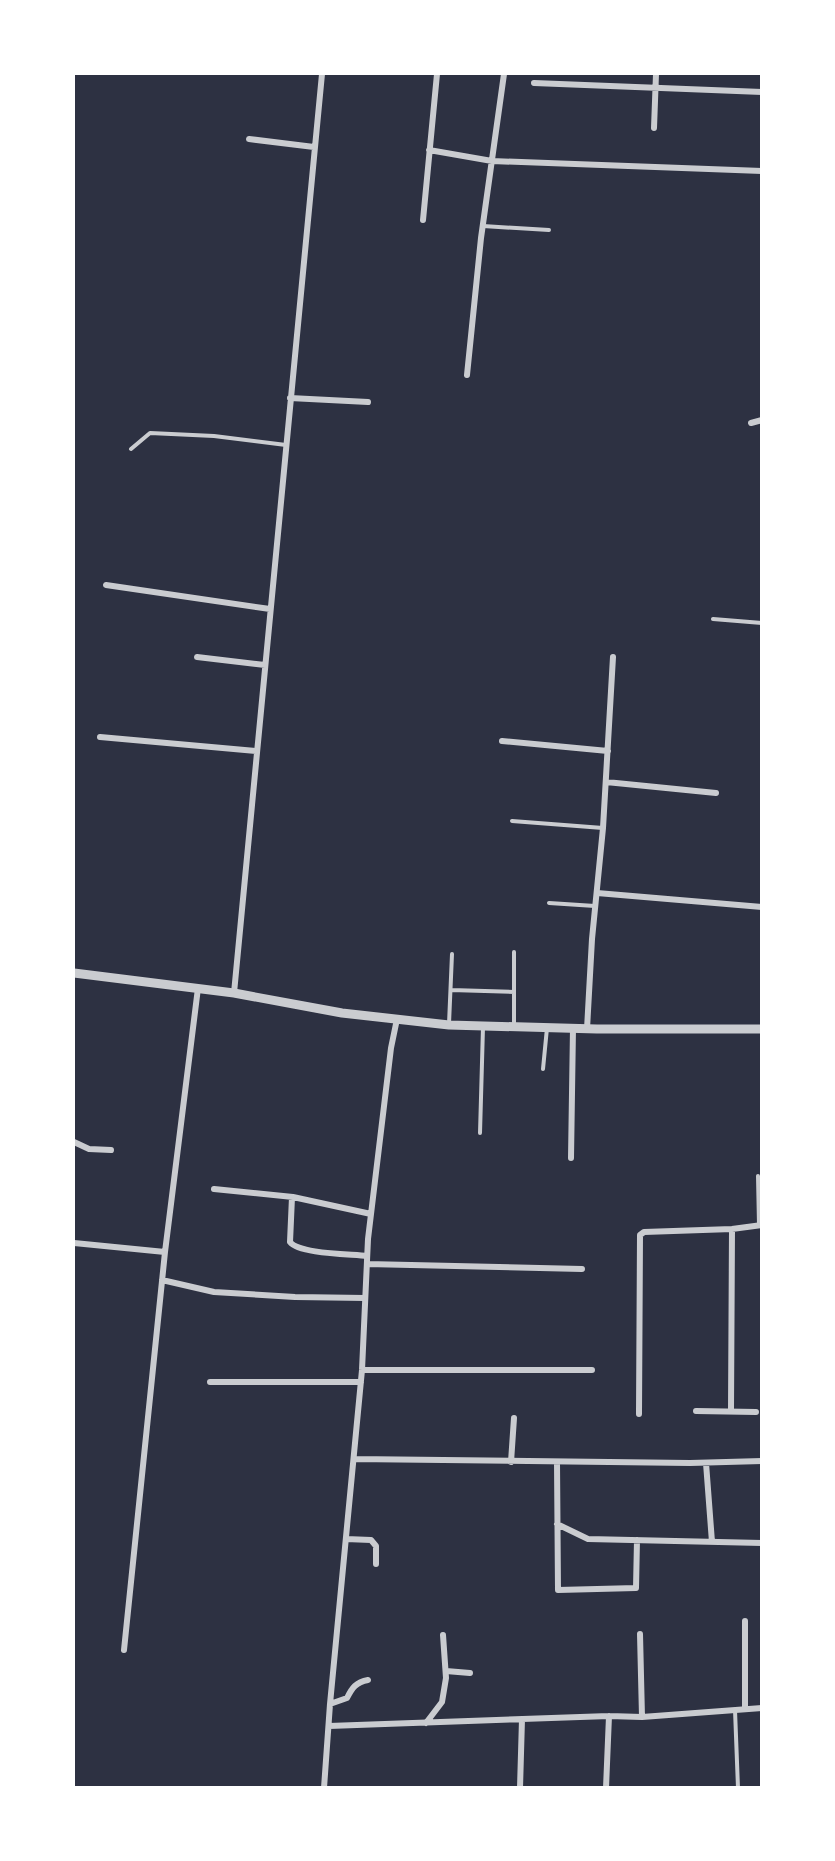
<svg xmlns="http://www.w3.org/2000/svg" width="835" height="1861" font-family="Inter,sans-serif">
<rect width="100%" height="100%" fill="#2d3142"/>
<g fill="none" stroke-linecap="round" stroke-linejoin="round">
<path stroke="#caccd0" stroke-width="4" d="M483,226L549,230
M131,449L150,433L214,436L286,445
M713,619L762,623
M512,821L603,828
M549,903L595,906
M514,952V1026
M451,990L514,992
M449,1024L452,954
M543,1069L547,1028
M480,1133L483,1027
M758,1176L759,1225
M735,1710L738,1788"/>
<path stroke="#caccd0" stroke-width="6" d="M534,83L762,92
M654,128L656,74
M249,139L314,147
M429,150L492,161L762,171
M423,220L437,74
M467,375L481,238L504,74
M290,398L368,402
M751,423L762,420
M106,585L270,609
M197,657L265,665
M100,737L256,751
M502,741L608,751
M606,782L716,793
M597,893L762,907
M234,993L322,74
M587,1029L592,939L603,828L613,657
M74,1142L89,1149L111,1150
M571,1158L573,1028
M214,1189L293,1197L371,1214
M292,1197L290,1242C299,1254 351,1254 367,1256
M74,1243L165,1252
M367,1264L582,1269
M162,1280L214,1292L295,1297L365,1298
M362,1370H592
M210,1382H361
M731,1410L732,1229
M696,1411L756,1412
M639,1414L640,1235L644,1232L732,1229L762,1225
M354,1459L690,1463L762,1461
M511,1462L514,1418
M557,1462L558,1590L636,1588L637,1540
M706,1463L712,1542
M557,1524L588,1539L762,1543
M346,1539L371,1540L376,1546V1564
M745,1621V1709
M640,1634L642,1717
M124,1650L165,1252L198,988
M446,1671L470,1673
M330,1704L347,1698C352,1688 356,1682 368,1680
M426,1723L442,1702L446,1678L443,1635
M329,1726L609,1716L642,1717L762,1708
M324,1788L330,1704L362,1370L368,1239L391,1048L397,1019
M520,1788L522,1719
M606,1788L609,1716"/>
<path stroke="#caccd0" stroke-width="9" d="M74,973L234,993L342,1013L449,1025L597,1029H762"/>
</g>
<rect width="835" height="1861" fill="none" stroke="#ffffff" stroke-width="150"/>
</svg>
